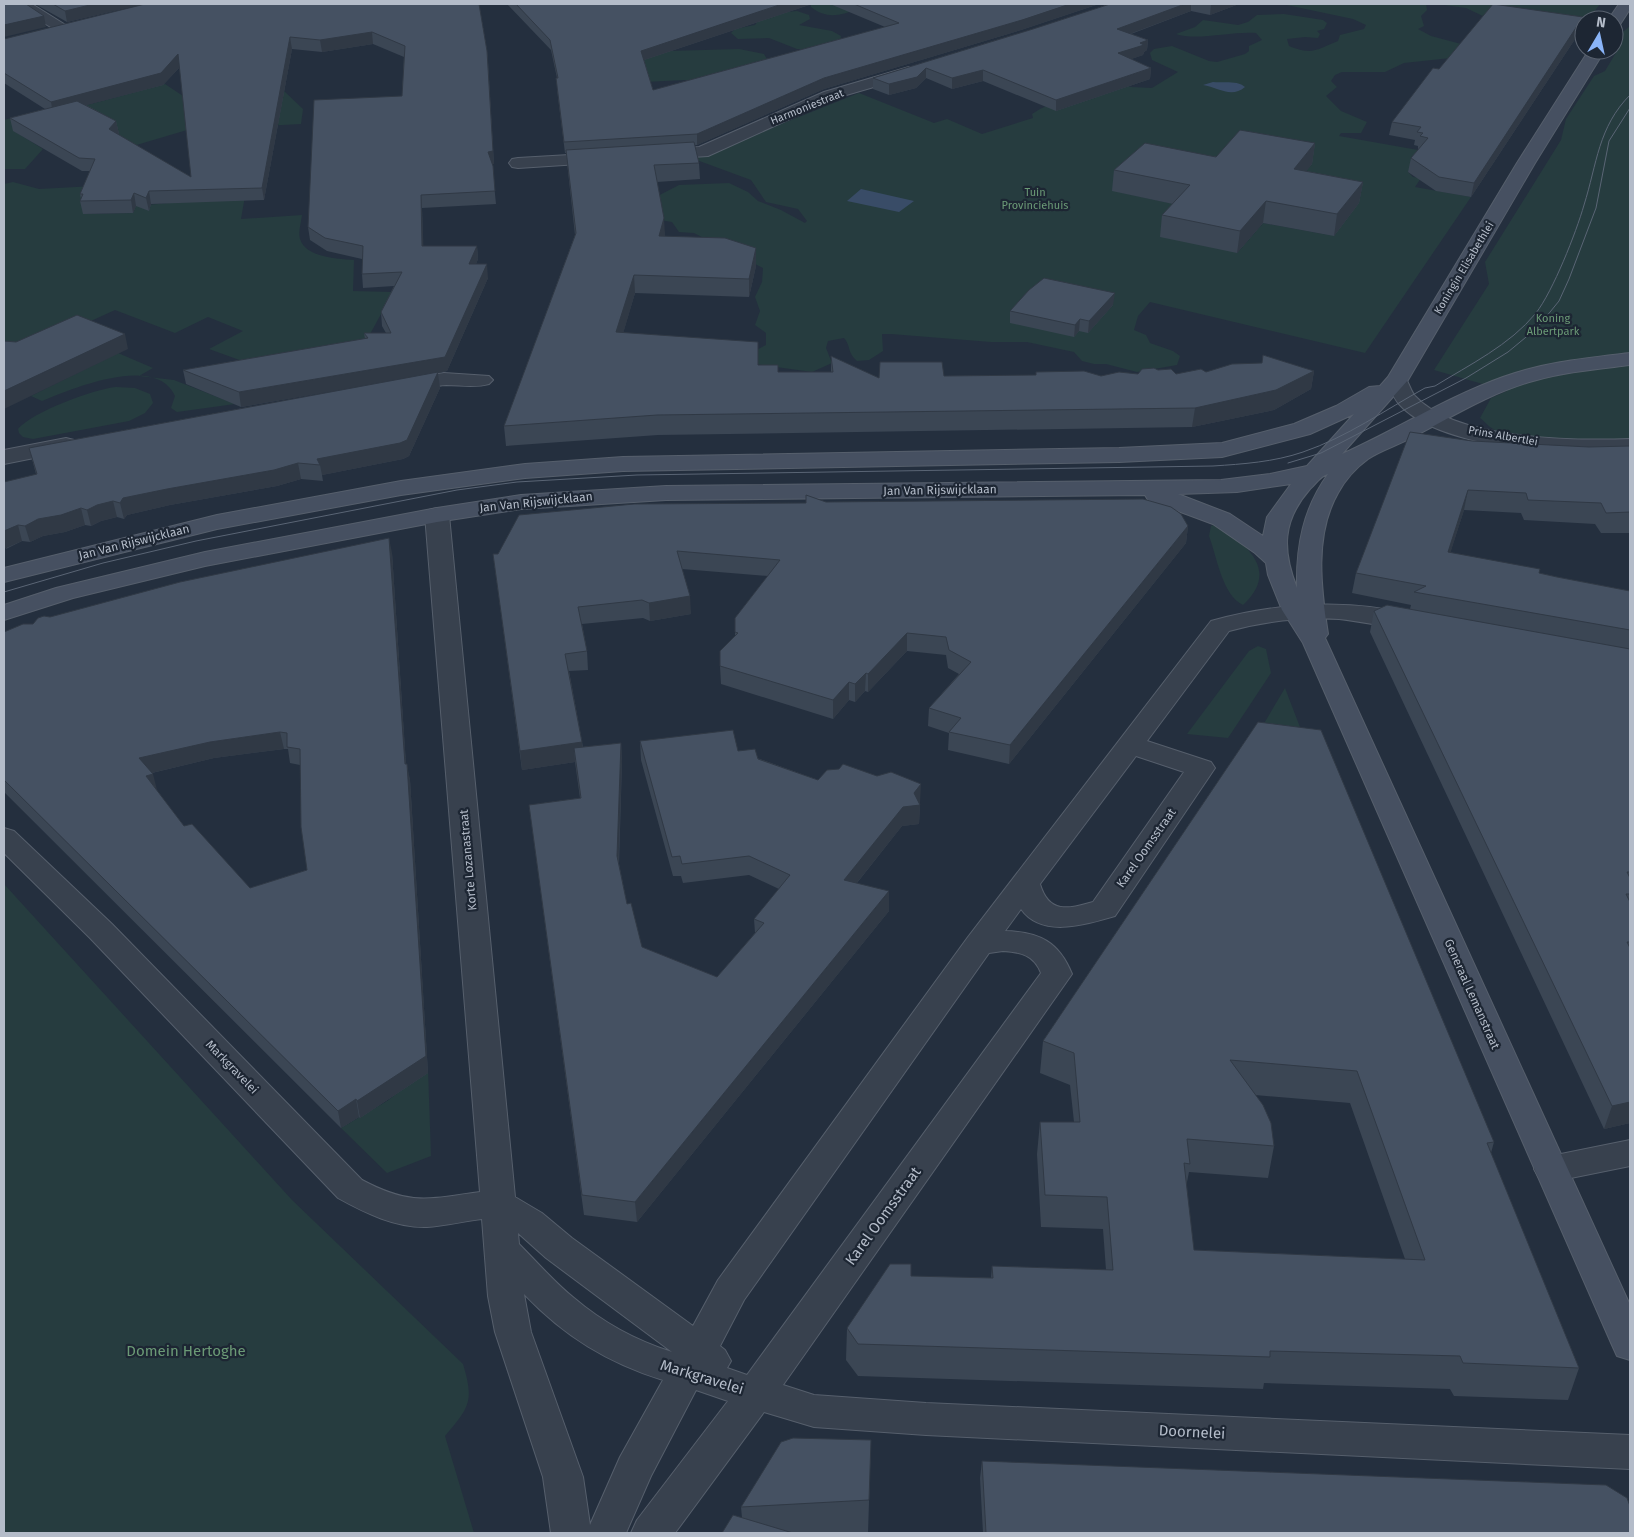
<svg xmlns="http://www.w3.org/2000/svg" width="1634" height="1537" font-family="'Fira Sans',sans-serif">
<rect width="100%" height="100%" fill="#242f3e"/>
<path fill="#263c3f" fill-rule="evenodd" d="M851,4L857,9C840,16 826,19 811,7V4Z
M1282,4H1426L1427,10L1421,16L1424,26L1418,29L1431,36L1461,44L1460,57L1404,63L1385,72H1342L1335,75L1331,81L1337,87L1326,96L1341,111L1367,122L1361,133H1341L1339,136L1418,150L1408,172L1413,177L1421,178L1415,187L1471,197L1365,353L1150,302L1138,316L1134,330L1146,335L1150,343L1173,351L1180,356L1177,365L1137,372L1106,364H1094L1082,361L1074,352L1027,342H991L891,334H882L883,351L869,360L857,361C847,352 851,346 844,338L828,341L826,348L832,363L812,372L748,363L749,354L766,345V333L755,325L760,311L755,297L762,282L763,268L694,233L679,232L672,222L660,220L650,200L679,185L729,183L748,192L758,201L781,210L805,223L807,221L798,209L766,202L751,180L694,159L859,93L934,123L947,119L982,134L1033,118L1032,114L1040,109L1110,78L1131,87L1152,88L1178,72L1152,60L1150,53L1154,49L1172,46L1209,61L1217,62L1245,54L1249,51V46L1262,40L1256,33C1232,31 1197,41 1176,34L1195,27L1203,20L1238,25L1248,22L1257,15L1284,14L1323,20L1327,23L1324,29L1317,31L1320,34L1318,38L1305,37L1287,39L1289,46C1313,56 1317,49 1338,41L1340,35L1364,29L1366,25L1353,19ZM1114,191L1334,236L1263,223L1237,253L1188,207Z
M1437,4H1600L1588,20H1584L1583,26L1504,14L1485,17L1466,8Z
M797,11L809,15L810,19L799,25L832,31L841,36L840,41L820,49H797L769,38L738,39L731,33L735,29L755,25L758,21L787,12Z
M1630,26V441C1598,444 1524,442 1495,430C1490,428 1485,422 1480,418L1491,398L1507,391L1434,370L1489,284L1485,262L1561,140L1566,119L1594,76L1605,71L1620,46L1614,43V33L1624,31Z
M739,49L764,54L768,61L700,83L685,80L644,82L586,60L669,51Z
M165,84L186,98L283,90L303,109L301,124L187,130L123,149L14,131L43,149L25,169H4V120L45,109L54,114Z
M13,182L39,189L95,186L83,214L133,213L136,206L245,196L241,219L302,215C301,223 298,232 300,239C306,258 339,259 354,260L353,291L393,292L363,347L256,366L209,349L243,331L208,317L175,333L115,310L36,346L4,341V184Z
M118,353L153,368L139,376L174,380L235,404L177,412L171,408L175,396C156,353 71,389 42,401L31,396Z
M116,387L135,388L150,394L153,403L145,413L129,421L33,439L23,437L19,433L18,429C32,412 94,389 116,387Z
M1217,523C1245,545 1281,569 1243,605C1222,595 1217,557 1209,536L1211,526Z
M1258,646L1266,649L1271,673L1228,738L1187,734L1249,651Z
M1285,688L1308,748L1253,742Z
M4,884L292,1200L463,1364C474,1401 470,1407 445,1436L474,1533H4Z
M428,1069L431,1156L387,1173L341,1128L387,1101Z"/>
<path fill="#394c67" d="M1213,82C1223,83 1238,80 1245,87C1231,99 1218,87 1203,85Z
M861,189L914,201L899,212L847,201Z"/>
<g fill="none" stroke-linecap="round" stroke-linejoin="round">
<g stroke="#565f6c" stroke-width="2">
<path id="street" d="M15,4H32L72,29L64,34L59,32L17,7Z
M909,67L917,72L915,75L836,98L708,156L660,159L654,158L651,154L654,150L660,149L699,147L824,92Z
M604,153L610,154L613,158L610,162L518,168L512,167L509,163L512,159L518,158Z
M444,373L489,376L493,380L489,384C475,388 460,385 446,385C429,386 411,395 394,391L391,386L394,381Z
M1397,374L1404,376C1409,382 1410,390 1415,396C1455,440 1574,441 1630,439V453C1572,456 1440,450 1399,404C1393,397 1390,388 1386,380L1390,376Z
M66,438L74,440L77,445L74,450L4,464V450Z
M437,508L445,510L449,515L515,1197L542,1213L572,1238L693,1326L718,1280L968,937L1211,621C1280,602 1349,598 1419,616L1423,621L1419,626C1399,631 1361,621 1339,619C1302,617 1265,621 1229,631L1147,741L1211,762L1215,768L1115,916C1087,924 1042,939 1021,909L1005,931C1040,932 1059,942 1072,974L783,1385L814,1395L926,1403L1630,1435V1469L926,1435L814,1427L764,1412L675,1533H631L637,1520L728,1401L696,1390L651,1476L626,1533H551L543,1477L495,1332L488,1296L482,1219C464,1221 445,1226 427,1227C396,1228 365,1213 338,1198L90,938L4,853V828L14,831L112,924L362,1180C411,1206 428,1199 480,1192L425,515L429,510ZM1136,756L1184,772L1093,902C1068,909 1049,914 1040,884ZM1003,951C1021,952 1034,955 1041,973L747,1375L727,1368L731,1361L725,1350L720,1346L744,1300L989,953ZM518,1233L546,1258L672,1352C637,1341 602,1322 574,1298C554,1282 537,1262 519,1244ZM524,1294C564,1336 608,1363 663,1380L620,1457L590,1525L583,1477L531,1332Z
M1630,1140V1166L1551,1182L1539,1178L1534,1169L1539,1160L1551,1156Z"/>
</g>
<g stroke="#565f6c" stroke-width="2">
<path id="secondary" d="M1619,4H1630V9L1619,26L1614,28V20H1608Z
M1589,50H1605L1535,163L1408,380L1342,454C1396,430 1447,397 1503,377C1544,362 1588,358 1630,353V365C1598,369 1564,372 1533,381C1490,393 1452,417 1413,437C1399,445 1381,450 1368,459C1357,467 1345,480 1338,493C1314,535 1321,588 1328,634L1325,638L1630,1305V1360L1617,1356L1612,1345L1303,643L1282,610L1268,575L1266,563L1255,553L1213,524L1148,500L1145,495L666,500L521,509L437,522L205,566L73,598L4,620V605L56,588L205,552L437,508L521,495L666,486L1221,480L1270,474L1307,466L1354,414L1310,434L1222,457L1119,462L623,471L525,478L401,495L217,529L4,582V568L217,515L401,481L525,464L623,457L1119,448L1222,443L1294,424L1336,406L1369,387L1380,386L1388,377L1517,163ZM1328,474C1303,509 1296,546 1297,588C1282,550 1282,521 1310,489C1316,484 1320,476 1328,474ZM1291,484L1267,517L1263,536L1230,514L1178,494L1237,492Z"/>
</g>
<use href="#street" fill="#38414e" fill-rule="evenodd"/>
<use href="#secondary" fill="#465061" fill-rule="evenodd"/>
<path stroke="#5a6575" stroke-width="1" d="M1288,463L1321,453L1466,378L1508,352L1537,328L1559,301L1569,279L1596,208L1609,141L1630,108
M4,592L103,563L196,541L457,490L517,482L637,475L1213,466C1243,464 1274,462 1303,452C1347,437 1385,410 1425,388L1435,386C1469,365 1510,345 1536,313C1553,291 1576,233 1584,205C1597,164 1598,127 1630,95"/>
</g>
<path fill="#3b4654" fill-rule="evenodd" d="M35,4H143L67,22Z
M479,4L487,51L488,62L494,164H492L496,204L422,208L423,246H477L478,259L476,264L488,278L447,371L438,373L440,388L409,456L403,459L322,475L323,481L301,479L277,486L170,505L127,515L124,519L117,517L101,521L91,526L85,525L65,532L43,536L30,542L22,541L6,549L36,474L29,448L384,382L241,407L186,384L183,370L365,339L364,333H386L382,326L381,312L394,286L363,288L362,274V259L327,251L310,240L308,227L402,96L404,57L373,44L322,52L292,49L264,200L151,204L149,211L136,206L133,213L83,214L80,201L81,199L80,194L90,171H82L13,131L10,118L45,109L4,83V39ZM180,67L191,177L118,135L119,134L116,121L86,105L163,85Z
M507,4H812L644,60L653,90L885,27L830,4H1099L1021,30L824,89L697,145H695L699,163L700,179L657,182L665,237L756,248V266L749,297L635,293L623,333L758,365L778,372H831V356L879,378L944,376L1036,375V372L1101,376L1138,374L1158,370L1176,374L1206,372L1262,363L1263,355L1314,371L1311,389L1274,410L1192,427L658,435L506,446L504,426L575,235L566,153H565L557,89V78L551,50Z
M1110,4H1239L1210,15L1191,11L1131,34L1148,40L1147,50L1144,52L1143,55L1131,59L1151,68L1150,79L1056,111L983,81L952,89L926,78L916,88L889,95L873,89V78L1033,29Z
M1583,17L1581,30L1471,197L1436,191L1408,172L1411,158L1418,150V146L1414,145L1415,140L1389,135L1392,122Z
M1315,143L1312,164L1306,171L1363,182L1359,203L1334,236L1263,223L1237,253L1160,237L1162,215L1173,204L1112,191L1114,170Z
M1113,305L1088,333L1079,331L1074,337L1010,323V311Z
M1472,441L1589,447L1630,446V533H1601L1595,524L1524,520L1521,513L1464,510L1450,553L1557,577L1630,591V1123L1604,1129L1370,632L1374,611L1410,609L1411,605L1352,593L1356,573Z
M826,502L1188,526L1186,543L1009,764L948,750L949,733L928,726L929,708L959,674L948,668L946,655L907,651L868,692L865,691L855,702L849,700L833,719L721,684L720,666L735,636V618L768,576L682,569L691,614L650,621L643,618L582,624L587,651L588,670L569,671L583,747L621,743L622,762L619,864L627,904L642,947L717,977L755,933L754,919L779,889L749,875L683,883L681,876H673L641,760L640,741L738,751L818,780L920,803V804L919,824L902,826L857,883L889,911L637,1222L584,1215L529,805L580,798L575,762L522,770L493,554H498Z
M392,553L406,764L410,780L428,1073L360,1118L359,1117L341,1128L4,792V632L33,624L50,617ZM284,749H288L290,763L300,765L307,870L250,888L184,826L156,790L152,773L214,758Z
M1258,722L1494,1142L1491,1153L1579,1368L1568,1400L1454,1396L1450,1389L1264,1383L1263,1389L858,1376L846,1360L847,1328L911,1276L991,1278L992,1266L1106,1270L1103,1229L1041,1227L1037,1154L1040,1122H1074L1070,1085L1040,1073L1043,1041ZM1255,1095L1350,1103L1405,1259L1194,1250L1186,1187L1189,1172L1268,1178L1274,1146Z
M871,1440L868,1533H722L742,1518L741,1507Z
M982,1461L1630,1533H983L980,1478Z"/>
<path fill="#303945" d="M94,4H143L67,22L65,11Z
M782,4H812L641,61V51Z
M1070,4H1099L1021,30L824,89L697,145V134L824,78Z
M1185,4H1191V11L1116,39L1117,29Z
M1211,4H1239L1210,15Z
M44,16L46,27L4,37V25Z
M1583,17L1581,30L1471,197L1474,183Z
M372,32L373,44L322,52L320,40Z
M290,37L292,49L264,200L262,188Z
M1148,40L1147,50L1144,52L1143,55L1117,64L1118,53L1140,43Z
M487,51L494,164H489L488,152Z
M178,54L181,66L163,85L53,114L51,102Z
M926,68V78L916,88L889,95V84Z
M1151,68L1150,79L1056,111V100Z
M983,70V81L952,89V78Z
M116,121L119,134L111,142L109,129Z
M1315,143L1312,164L1291,190L1294,169Z
M1363,182L1359,203L1334,236L1337,214Z
M149,191L151,204L149,211L146,198Z
M134,193L136,206L133,213L131,200Z
M421,195L422,208L424,260L422,246Z
M1266,201L1263,223L1237,253L1240,231Z
M664,218L665,235L659,254V236Z
M477,246L478,259L471,277L469,264Z
M756,248V266L749,297V279Z
M487,264L488,278L447,371L438,373L440,388L409,456L403,459L322,475L320,465L317,459L437,373L241,407L239,392L445,357Z
M634,275L635,293L618,351L616,332Z
M1115,293L1113,305L1088,333L1089,321Z
M1080,319L1079,331L1074,337L1075,325Z
M125,334L128,349L4,409V391Z
M1314,371L1311,389L1274,410L1192,427L1195,408Z
M298,463L301,479L277,486L170,505L127,515L124,519L120,503L123,498L167,489Z
M1468,490L1464,510L1444,573L1448,552Z
M113,501L117,517L101,521L91,526L87,510L97,505Z
M81,508L85,525L65,532L43,536L30,542L25,526L38,519Z
M18,525L22,541L4,549V531Z
M1188,526L1186,543L1009,764L1010,745Z
M389,538L392,553L407,781L405,764Z
M690,596L691,614L650,621L649,603Z
M907,633V651L868,692V674Z
M866,673L865,691L855,702V684Z
M849,682V700L833,719V700Z
M280,732L284,749L214,758L143,775L139,758L210,742Z
M582,742L584,760L574,748L575,762L522,770L520,751Z
M621,743L622,762L618,875L617,856Z
M407,764L410,780L428,1073L360,1118L357,1101Z
M153,774L157,790L146,776Z
M921,784L920,803L919,805H920L919,824L902,826L844,899V880Z
M889,891V911L637,1222L635,1202Z
M356,1099L359,1117L341,1128L338,1111Z
M1630,1102V1123L1604,1129L1612,1106Z"/>
<path fill="#455162" stroke="#303945" fill-rule="evenodd" d="M4,4H26L44,16L4,25Z
M53,4H94L65,11Z
M145,4H479L487,51L493,151L488,152L493,166L495,191L421,195L422,246H477L469,264H487L445,357L239,392L183,370L368,338L364,333H391L381,312L402,272L362,274L363,246L325,238L308,227L314,100L402,96L405,46L372,32L320,40L290,37L262,188L149,191L146,198L134,193L131,200L80,201L83,194H80L95,159L79,158L10,118L77,101L116,121L109,129L191,177L178,54L161,73L51,102L4,73V39Z
M516,4H782L641,51L653,90L899,23L854,4H1070L1022,20L824,78L697,134L564,142L556,78H558L550,40Z
M1110,4H1185L1117,29L1148,40L1140,43L1144,45L1118,53L1151,68L1056,100L983,70L952,78L926,68L917,77L889,84L873,78L1033,29Z
M1493,4L1583,17L1474,183L1439,177L1411,158L1428,138L1420,136L1423,133L1417,132L1421,127L1392,122L1433,68L1439,69Z
M1240,130L1315,143L1294,169L1363,182L1337,214L1266,201L1240,231L1162,215L1190,185L1114,170L1145,143L1216,157Z
M694,142L699,163L654,165L664,218L659,236L725,238L756,248L749,279L634,275L616,332L758,342V365H778V372H833L831,356L879,378L880,362H942L944,376L1036,375V372L1084,371L1101,376L1119,372L1138,374L1142,369L1154,368L1158,370L1171,369L1176,374L1201,369L1206,372L1232,364L1262,363L1263,355L1314,371L1276,390L1195,408L657,415L504,426L576,233L566,150Z
M1044,278L1115,293L1089,321L1080,319L1075,325L1010,311L1029,290Z
M77,315L125,334L4,391V341L16,342Z
M438,372L407,440L400,443L317,459L320,465L298,463L274,470L167,489L123,498L120,503L113,501L97,505L87,510L81,508L61,515L38,519L25,526L18,525L4,531V482L37,474L29,448Z
M1410,432L1472,441L1589,447L1630,446V512L1606,513L1601,503L1528,500L1526,493L1468,490L1448,552L1540,569L1539,573L1557,577L1630,591V630L1414,592L1426,586L1356,573Z
M806,495L826,502L1143,499L1171,507L1181,514L1188,526L1010,745L949,732L961,718L929,708L971,662L949,650L946,637L907,633L868,674L866,673L855,684L849,682L833,700L720,666V651L738,633L735,632V618L780,560L677,551L690,596L649,603L642,600L578,607L587,651L565,654L582,742L520,751L493,554H498L519,515L634,504L806,503Z
M389,538L405,764H407L426,1056L357,1101L356,1099L338,1111L4,780V632L23,624H33L38,618L44,616L50,617L180,582ZM280,732L287,733V747L300,749L301,827L307,870L250,888L192,824L184,826L146,776L153,774L139,758L210,742Z
M1387,605L1630,649V872H1627L1630,878V894H1626L1630,902V942H1627L1630,948V1102L1612,1106L1374,611Z
M1258,722L1321,730L1494,1142L1487,1143L1579,1368L1463,1363L1460,1356L1270,1351V1357L858,1344L847,1328L890,1264H911V1276L993,1278L992,1266L1113,1270L1107,1197L1045,1195L1040,1122H1080L1074,1053L1043,1041ZM1230,1060L1357,1071L1425,1260L1194,1250L1184,1163L1190,1164L1187,1139L1274,1146L1271,1123L1263,1105Z
M733,730L738,751L755,749L758,759L818,780L827,770L839,769L843,764L877,776L891,772L921,784L914,793L920,805L903,807L844,880L889,891L635,1202L582,1195L529,805L581,798L574,748L621,743L617,856L627,904L631,903L642,947L717,977L764,923L754,919L790,875L749,856L682,864L680,856L672,857L640,741Z
M793,1438L871,1440L869,1500L741,1507L781,1442Z
M982,1461L1606,1485L1627,1498L1630,1506V1533H986Z
M733,1515L793,1533H722Z"/>
<g text-anchor="middle" dominant-baseline="central" stroke-width="4.5" stroke-linejoin="round" paint-order="stroke">
<g font-size="11" fill="#b4bcc9" stroke="#1d2633">
<text transform="translate(807 107) rotate(-22)">Harmoniestraat</text>
<text transform="translate(1464 268) rotate(-59)">Koningin Elisabethlei</text>
<text transform="translate(1503 436) rotate(10)">Prins Albertlei</text>
</g>
<g font-size="11" fill="#6b9a76" stroke="#1d2633">
<text x="1035" y="192">Tuin<tspan x="1035" dy="13">Provinciehuis</tspan></text>
<text x="1553" y="318">Koning<tspan x="1553" dy="13">Albertpark</tspan></text>
</g>
<g font-size="12" fill="#b4bcc9" stroke="#1d2633">
<text transform="translate(940 490) rotate(-1)">Jan Van Rijswijcklaan</text>
<text transform="translate(536 502) rotate(-6)">Jan Van Rijswijcklaan</text>
<text transform="translate(134 542) rotate(-14)">Jan Van Rijswijcklaan</text>
<text transform="translate(1146 848) rotate(-55)">Karel Oomsstraat</text>
<text transform="translate(468 860) rotate(-95)">Korte Lozanastraat</text>
<text transform="translate(1472 994) rotate(66)">Generaal Lemanstraat</text>
<text transform="translate(232 1067) rotate(46)">Markgravelei</text>
</g>
<g font-size="15" fill="#b4bcc9" stroke="#1d2633">
<text transform="translate(883 1216) rotate(-54)">Karel Oomsstraat</text>
<text transform="translate(702 1377) rotate(17)">Markgravelei</text>
<text transform="translate(1192 1432) rotate(3)">Doornelei</text>
</g>
<g font-size="15" fill="#6b9a76" stroke="#1d2633">
<text x="186" y="1351">Domein Hertoghe</text>
</g>
</g>
<rect width="1634" height="1537" fill="none" stroke="#b4bcc9" stroke-width="10"/>
<g transform="translate(1599 35) rotate(9)"><circle r="24" fill="#1d2633" stroke="#59626f"/>
<path d="M0-4L9 19L0 12L-9 19Z" fill="#8ab4f8"/>
<text y="-8" font-size="14" font-weight="bold" text-anchor="middle" fill="#b4bcc9">N</text>
</g>
</svg>
